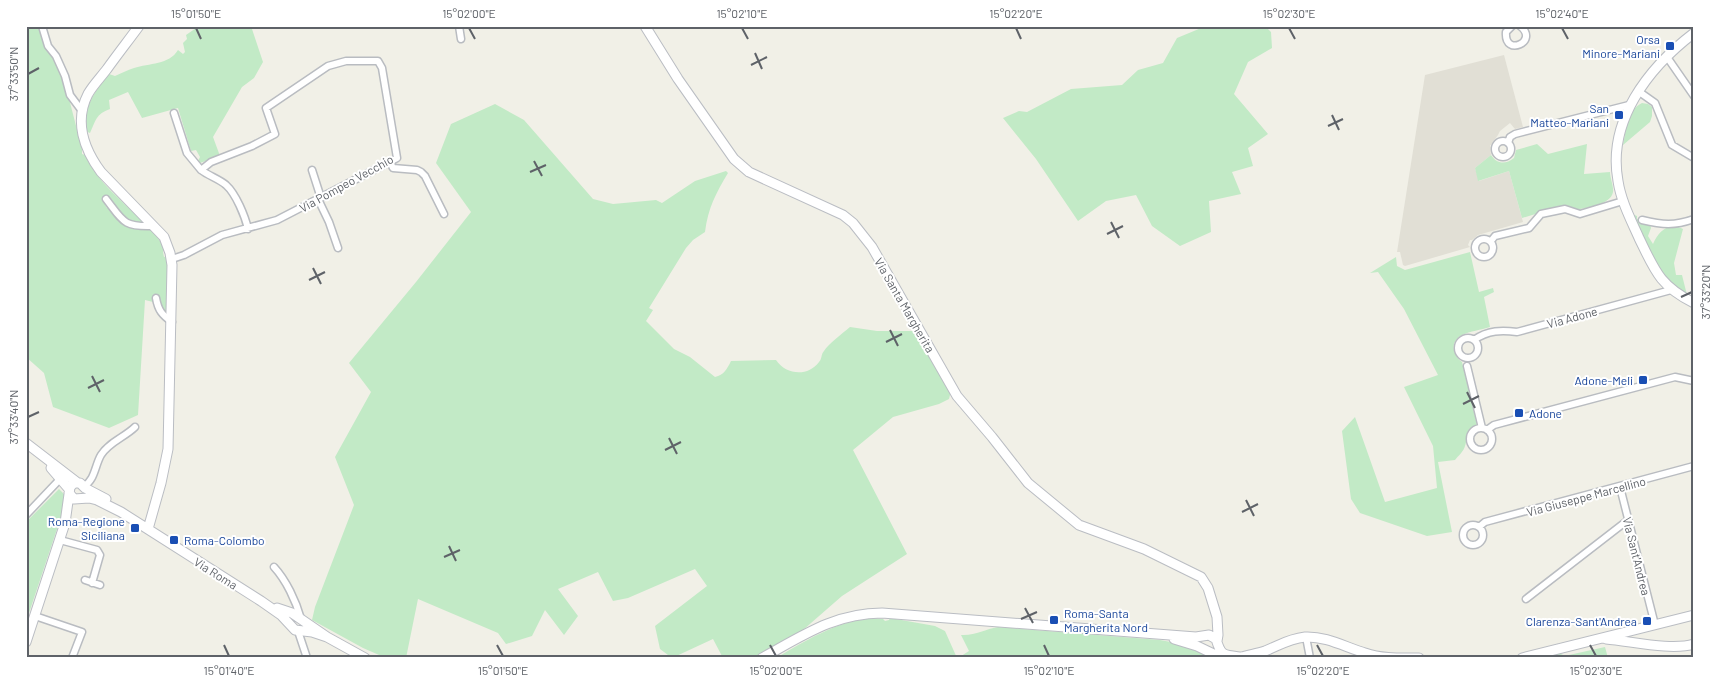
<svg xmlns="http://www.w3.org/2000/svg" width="1720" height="684" font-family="Barlow,sans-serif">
<rect width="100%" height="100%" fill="#f1f0e7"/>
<path fill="#e1dfd5" d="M1504,55L1523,127L1515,129L1510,123L1500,131L1498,135L1490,146L1491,155L1475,168L1479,181L1509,171L1523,222L1478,235L1472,240H1470L1468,245L1470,247L1405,266L1403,265L1400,252H1397L1425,75Z"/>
<path fill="#c2eac6" d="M26,26H39L44,44L54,57L66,87L82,149V154L85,155C97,182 124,202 145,224C121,222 120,214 107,196L104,195L102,198L107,204L105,205L107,208L109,207C122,225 128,230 151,230L161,242L164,249L163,252L164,257L167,256L169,266V314C161,309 160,304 160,296L153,294V302L145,300L138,415L109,428L53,407L44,373L26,357Z
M199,26H251L263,62L254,78L242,87L213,137L220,156L200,163L198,161L200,157L196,150L191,151L178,108L142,118L128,92L109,100L110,109C96,114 96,120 90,133L85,131C85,104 93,94 109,74L115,76C122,73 127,70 134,68C149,63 169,65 178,50L183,54L185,52L183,43L187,39L186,35Z
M1206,26H1265L1271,32L1272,48L1248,62L1234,94L1268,134L1248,148L1253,166L1232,172L1241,194L1209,201L1211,232L1180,246L1152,226L1136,195L1106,201L1078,221L1036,159L1003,118L1019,111L1027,112L1071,89L1122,85L1138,70L1163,63L1177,38Z
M1642,103L1648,104L1652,107V116L1650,122L1623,145C1626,131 1627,110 1642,103Z
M495,104L524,120L593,199L613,204L656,200L662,203L695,181L726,171L728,173C716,193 708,208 705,232L693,240L686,248L649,308L653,310L646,321L674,349L690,357L715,377C724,375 727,369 731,361L776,360C786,375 808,377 819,362C822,359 821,354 824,351C828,344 843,333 850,327L877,331H917L951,391L949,399L939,404L893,417L853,450L907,554L842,596L803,630L752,658H723L713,639L672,658L660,649L655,626L707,586L695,569L628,598L613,601L598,572L558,589L578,616L564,635L545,610L532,636L506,644L498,633L418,599L406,658H386L363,648L312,620L315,607L354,505L335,457L371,392L349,363L416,282L471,212L436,163L451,124Z
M1537,144L1548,154L1587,144L1584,174L1610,172C1610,178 1614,187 1613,192C1611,205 1585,208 1574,210L1565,205L1522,218L1509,171L1478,181L1475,168L1491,155C1497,164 1505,165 1514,158L1516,150Z
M1632,214L1637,216V219L1650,224L1651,228L1648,236L1653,244C1659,231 1668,222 1683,229L1674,263L1676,275H1682L1687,295C1657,279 1646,243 1632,214Z
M1470,252L1479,292L1493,288L1494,292L1484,297L1490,327C1481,330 1470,331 1462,335C1450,341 1452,355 1462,362L1477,425C1463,431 1469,436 1465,446C1464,451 1458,456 1455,460L1438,462L1452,532L1427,536L1360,513L1351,499L1342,431L1355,417L1385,502L1437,488L1433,446L1404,387L1438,375L1404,309L1378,272L1370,273L1396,257L1397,266L1405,270Z
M59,489L65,495L64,508L26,622V522Z
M869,618L883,619L885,621L889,620L890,618L935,626L945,631L957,658H776C807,640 834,623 869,618Z
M998,627L1160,640L1176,643L1215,658H958L969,651L961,635C975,636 985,629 998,627Z
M1605,647L1608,658H1539L1559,653L1563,655H1569Z"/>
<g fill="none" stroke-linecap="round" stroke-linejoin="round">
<g stroke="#b9bcc1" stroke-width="9">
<path id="street" d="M42,26L48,46L56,56L65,76L70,95L82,111
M459,26L461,39
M1512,26L1506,32C1504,58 1540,41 1520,26
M1667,57L1694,96
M1638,91L1655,103L1672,145L1694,158
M174,113L187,153L201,170
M1495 149a8 8 0 1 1 16 0a8 8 0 1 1-16 0Z
M1508,143L1510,137L1515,134L1629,105
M390,162L393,168L417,170L421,172L425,176L444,214
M312,170L321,198
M106,199C123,221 123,227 152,226
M318,199L329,222L338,248
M1642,220C1663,225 1674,226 1694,219
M1475 248a9 9 0 1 1 18 0a9 9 0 1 1-18 0Z
M1491,241L1495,236L1529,228L1541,214L1565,209L1580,214L1623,201
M172,259L184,255L222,235L277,220L397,158L382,68L378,61H346L328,66L266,108L275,134L252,146L211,162L201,170C209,176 219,179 226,185C236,194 245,216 248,229
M156,298C158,310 162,315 172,322
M1458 348a10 10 0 1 1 20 0a10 10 0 1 1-20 0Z
M1474,340C1488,330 1502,330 1517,332L1671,290
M1467,366L1482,428
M1470 439a11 11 0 1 1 22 0a11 11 0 1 1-22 0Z
M1487,430L1494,425L1675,377L1694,381
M84,486C95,480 95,465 101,455C109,442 125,437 135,427
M1620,487L1655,625
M26,515L61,478
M1463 535a10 10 0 1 1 20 0a10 10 0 1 1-20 0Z
M1479,527L1485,522L1694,466
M60,540L97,550L100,555L92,583
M274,567C286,580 296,601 301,619
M85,580L100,585
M1526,599L1628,520
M35,616L82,632L72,658
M298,631L307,658
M1306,637L1310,658"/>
</g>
<g stroke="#babdc3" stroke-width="11">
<path id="secondary" d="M139,26C128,41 117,55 107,69C101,77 93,85 88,94C74,121 84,149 101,172L164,237L170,253L172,265L168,449L161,483L148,529
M645,26L678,79L734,159L749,172L843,215L853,223L872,247L957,396L992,437L1028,483L1079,525L1144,549L1201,577L1208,588L1217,617L1218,635L1217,641
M1694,33C1648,68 1607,121 1618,181C1621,201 1631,220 1639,238C1655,271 1660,286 1694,303
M26,443L78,483
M51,468L69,489
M69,493L74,499L89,498L97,500L121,512L261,601L281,615L295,630L312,632L327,637
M277,608L292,613L327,637L365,658
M1174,639L1197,646L1222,658
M1606,639C1631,641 1671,651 1694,644
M26,642L65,523L70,487L74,483H80L85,488L106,499
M762,658C802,636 835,613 882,613L1196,637L1209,635L1216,639C1221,656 1223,655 1241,657
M1239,658C1247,655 1256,654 1265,651C1280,645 1288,639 1305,637C1326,636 1345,647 1365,653C1382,659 1401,658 1419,658
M1522,658L1694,615"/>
</g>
<use href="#street" stroke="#fff" stroke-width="6"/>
<use href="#secondary" stroke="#fff" stroke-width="9"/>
</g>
<path fill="none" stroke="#5e6268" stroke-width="2" d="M196,28L201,39M469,28L475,39M742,28L748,39M1016,28L1021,39M1289,28L1295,39M1562,28L1568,39M755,53L762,69M751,65L767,57M28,74L39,68M1332,115L1339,130M1328,126L1343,119M534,161L542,176M530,172L546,165M1111,222L1119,238M1107,234L1123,226M313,268L321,284M309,280L325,272M1681,297L1692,292M890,330L898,346M886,342L902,334M92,376L100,392M88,388L104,380M1467,392L1475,408M1463,404L1479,396M28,417L39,412M669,438L677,454M665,450L681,442M1246,500L1254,516M1242,512L1258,504M449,546L456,561M444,557L460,550M1025,608L1033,623M1021,619L1037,612M224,645L229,656M497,645L503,656M770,645L776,656M1044,645L1049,656M1317,645L1323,656M1590,645L1596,656"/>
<g fill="#1a4fb4" stroke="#fff" stroke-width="2">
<rect x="1665" y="41" width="10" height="10" rx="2.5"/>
<rect x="1614" y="110" width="10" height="10" rx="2.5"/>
<rect x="1638" y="375" width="10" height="10" rx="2.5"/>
<rect x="1514" y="408" width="10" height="10" rx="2.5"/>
<rect x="130" y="523" width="10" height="10" rx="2.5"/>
<rect x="169" y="535" width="10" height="10" rx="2.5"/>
<rect x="1049" y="615" width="10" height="10" rx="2.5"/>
<rect x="1642" y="616" width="10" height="10" rx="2.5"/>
</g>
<g text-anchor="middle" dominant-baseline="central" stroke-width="4" stroke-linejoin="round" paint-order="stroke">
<g font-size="12" fill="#164399" stroke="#fff" text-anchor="end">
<text x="1660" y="39">Orsa<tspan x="1660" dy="14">Minore-Mariani</tspan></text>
<text x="1609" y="108">San<tspan x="1609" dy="14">Matteo-Mariani</tspan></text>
<text x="1633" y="380">Adone-Meli</text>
<text x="1529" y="413" text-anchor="start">Adone</text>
<text x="125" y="521">Roma-Regione<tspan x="125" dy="14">Siciliana</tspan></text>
<text x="184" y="540" text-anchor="start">Roma-Colombo</text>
<text x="1064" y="613" text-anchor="start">Roma-Santa<tspan x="1064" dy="14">Margherita Nord</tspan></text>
<text x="1637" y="621">Clarenza-Sant'Andrea</text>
</g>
<g font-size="12" fill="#5e6268" stroke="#fff">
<text transform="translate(346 183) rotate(-29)">Via Pompeo Vecchio</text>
<text transform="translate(905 305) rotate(60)">Via Santa Margherita</text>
<text transform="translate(1572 317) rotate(-15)">Via Adone</text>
<text transform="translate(1586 496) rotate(-15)">Via Giuseppe Marcellino</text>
<text transform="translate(1637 556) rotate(76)">Via Sant'Andrea</text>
<text transform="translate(216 573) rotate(32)">Via Roma</text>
</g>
</g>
<rect width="1720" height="684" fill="none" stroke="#ffffff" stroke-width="55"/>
<rect x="28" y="28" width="1664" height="628" fill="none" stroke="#5e6268" stroke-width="2"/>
<g font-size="12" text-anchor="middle" fill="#5e6268">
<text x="196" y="18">15°01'50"E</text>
<text x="469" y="18">15°02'00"E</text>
<text x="742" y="18">15°02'10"E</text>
<text x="1016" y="18">15°02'20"E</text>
<text x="1289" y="18">15°02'30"E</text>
<text x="1562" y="18">15°02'40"E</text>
<text transform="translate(14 74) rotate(-90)" y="4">37°33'50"N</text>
<text transform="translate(1706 292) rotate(-90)" y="4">37°33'20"N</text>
<text transform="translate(14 417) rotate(-90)" y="4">37°33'40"N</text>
<text x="229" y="675">15°01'40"E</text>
<text x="503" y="675">15°01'50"E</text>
<text x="776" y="675">15°02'00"E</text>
<text x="1049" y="675">15°02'10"E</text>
<text x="1323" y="675">15°02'20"E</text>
<text x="1596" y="675">15°02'30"E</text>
</g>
</svg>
